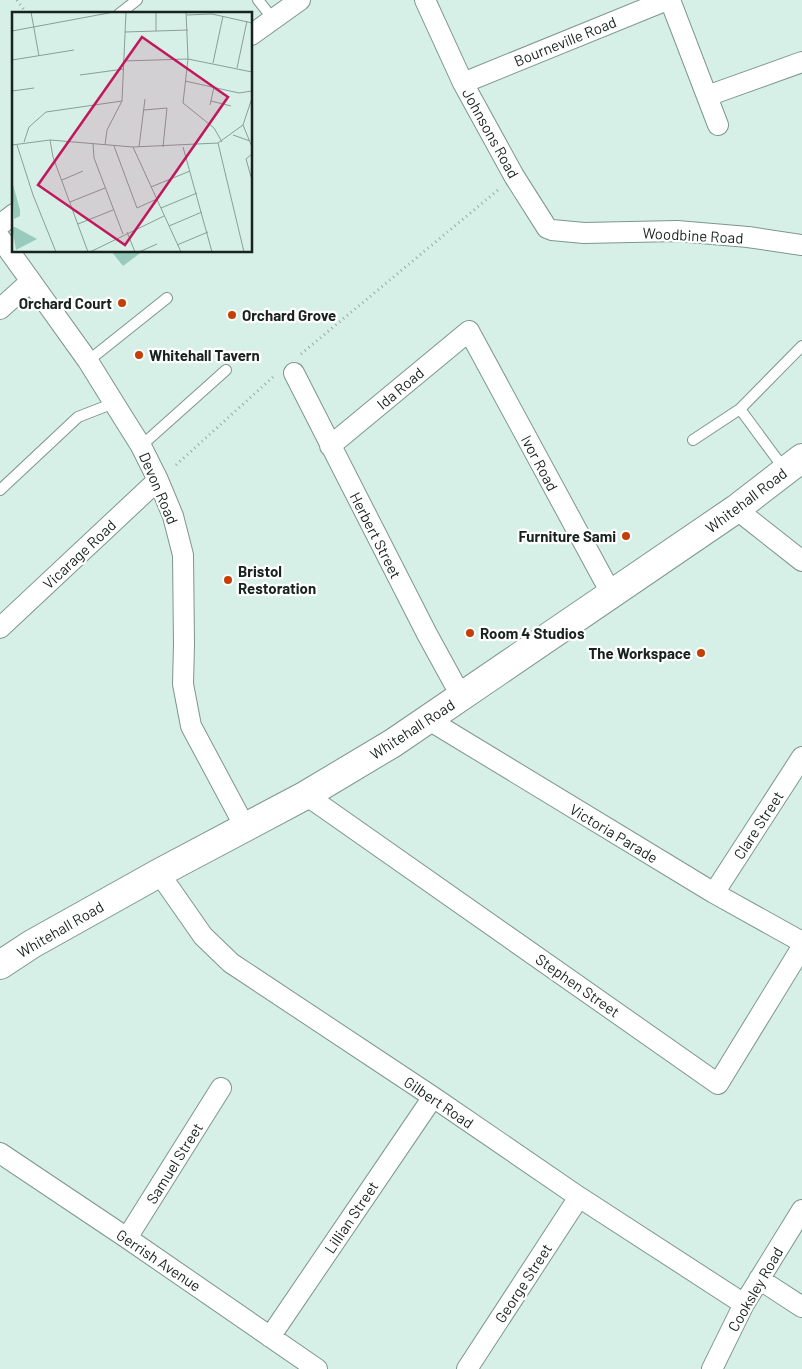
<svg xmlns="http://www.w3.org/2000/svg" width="802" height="1369" font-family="Barlow,sans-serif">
<rect width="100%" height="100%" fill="#d6f0e8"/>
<path fill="#99cbbd" d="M111,251H143L123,266Z"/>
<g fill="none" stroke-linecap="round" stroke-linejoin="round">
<g stroke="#7d968f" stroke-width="12">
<path id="service" d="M258,0L273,19
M119,14L137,0
M88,361L167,298
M740,409L785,470
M693,440L740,409L802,346
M141,446L226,370
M0,490L78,417L114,403"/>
</g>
<g stroke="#7d968f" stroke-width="22">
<path id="minor" d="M425,0L463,83L514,176L547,228L552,230L584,233L677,231L748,237L802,245
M670,0L718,125
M251,35L300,0
M463,83L667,0
M707,96L802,62
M0,225L14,214
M0,238L88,361L114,403L141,446L158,480L173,516L183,555L184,644L183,684L191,726L245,827
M0,309L31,281
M294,373L427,634L461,696
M330,446L469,331L612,595
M736,509L802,561
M0,628L158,480
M429,720L714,893L802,942
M306,795L718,1084L802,947
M159,873L203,936L231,963L433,1097L579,1197L744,1304
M714,893L802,757
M0,1153L127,1238L317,1369
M127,1238L221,1088
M759,1279L802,1307
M270,1337L433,1097
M467,1369L579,1197
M712,1369L744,1304L802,1210"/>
</g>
<g stroke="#7d968f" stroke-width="30">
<path id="secondary" d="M0,965L32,944L159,873L306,795L393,743L736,509L802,458"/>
</g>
<path stroke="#97aba5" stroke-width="3" stroke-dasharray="1 4" stroke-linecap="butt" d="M17,0L27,14
M301,354L498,190
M176,465L273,377"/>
<use href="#service" stroke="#fff" stroke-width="10"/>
<use href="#minor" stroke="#fff" stroke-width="20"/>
<use href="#secondary" stroke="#fff" stroke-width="28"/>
</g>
<g fill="#c53e05" stroke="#fff" stroke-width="2">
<circle cx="122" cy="303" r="5"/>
<circle cx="232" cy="315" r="5"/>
<circle cx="139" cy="355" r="5"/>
<circle cx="626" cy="536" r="5"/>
<circle cx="228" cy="580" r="5"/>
<circle cx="470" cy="633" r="5"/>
<circle cx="701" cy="653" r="5"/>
</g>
<g text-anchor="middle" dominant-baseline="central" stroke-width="4.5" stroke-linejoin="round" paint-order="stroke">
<g font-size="15" fill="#18221f" stroke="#fff">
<text transform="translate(565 41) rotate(-22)">Bourneville Road</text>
<text transform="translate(491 133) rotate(61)">Johnsons Road</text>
<text transform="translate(693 235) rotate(3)">Woodbine Road</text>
<text transform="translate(400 388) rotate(-40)">Ida Road</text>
<text transform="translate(540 463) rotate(62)">Ivor Road</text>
<text transform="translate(159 488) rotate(67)">Devon Road</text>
<text transform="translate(746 500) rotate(-37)">Whitehall Road</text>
<text transform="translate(376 535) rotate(63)">Herbert Street</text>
<text transform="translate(79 554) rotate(-43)">Vicarage Road</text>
<text transform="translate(412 729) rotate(-33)">Whitehall Road</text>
<text transform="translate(758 825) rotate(-57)">Clare Street</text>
<text transform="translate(614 833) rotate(31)">Victoria Parade</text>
<text transform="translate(60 929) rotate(-30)">Whitehall Road</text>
<text transform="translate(578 985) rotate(35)">Stephen Street</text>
<text transform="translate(439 1102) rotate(34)">Gilbert Road</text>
<text transform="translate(174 1163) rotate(-58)">Samuel Street</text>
<text transform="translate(351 1217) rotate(-56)">Lillian Street</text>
<text transform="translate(159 1260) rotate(34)">Gerrish Avenue</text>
<text transform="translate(523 1283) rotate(-57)">George Street</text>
<text transform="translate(755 1289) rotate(-60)">Cooksley Road</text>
</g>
<g font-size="15" font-weight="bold" fill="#18221f" stroke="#fff" text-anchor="start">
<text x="112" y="303" text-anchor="end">Orchard Court</text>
<text x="242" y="315">Orchard Grove</text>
<text x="149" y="355">Whitehall Tavern</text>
<text x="616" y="536" text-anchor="end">Furniture Sami</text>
<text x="238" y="571">Bristol<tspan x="238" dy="17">Restoration</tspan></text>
<text x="480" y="633">Room 4 Studios</text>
<text x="691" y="653" text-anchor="end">The Workspace</text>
</g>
</g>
<g transform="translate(12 12)">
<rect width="240" height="240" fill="#d6f0e8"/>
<path d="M0,169L8,198V204L2,207ZM0,215H3L25,227L4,238Z" fill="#99cbbd"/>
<path fill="none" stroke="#8a9e98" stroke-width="1" d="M19,0L27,44M144,0V19M174,0L176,47L171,91L202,116L210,130M175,3L200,2L240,11M0,19L102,0M113,20L176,18M0,48L62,38M111,49L176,47L240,60M201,51L211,4M225,56L235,9M68,63L112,57M173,69L227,81L240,79M0,79L22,76M199,89L219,94M198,93L202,75M132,98L155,96L151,135M231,113L240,135M221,123L238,129M38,128L41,145L76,240M12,130L17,115L34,100L110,89M81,131L82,146L111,222M206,131L232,240M0,133L38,128L121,135L206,131L231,113L240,86M5,133L21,183L44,240M93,133L95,118L110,89L114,0M102,134L125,196L145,187M121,135L169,240M127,135L133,87M171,135L200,240M240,142L234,147L240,168M50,168L71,159M139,175L178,159M58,190L93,176M149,196L185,181M66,212L101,198M157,214L190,200M115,220L123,240M165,233L196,220M78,240L152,204M127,240L145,232"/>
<path fill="#c2185b" fill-opacity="0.15" stroke="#c2185b" stroke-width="2.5" d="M130,25L216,85L113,233L26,173Z"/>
<rect width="240" height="240" fill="none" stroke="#18221f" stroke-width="2.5"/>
</g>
</svg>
